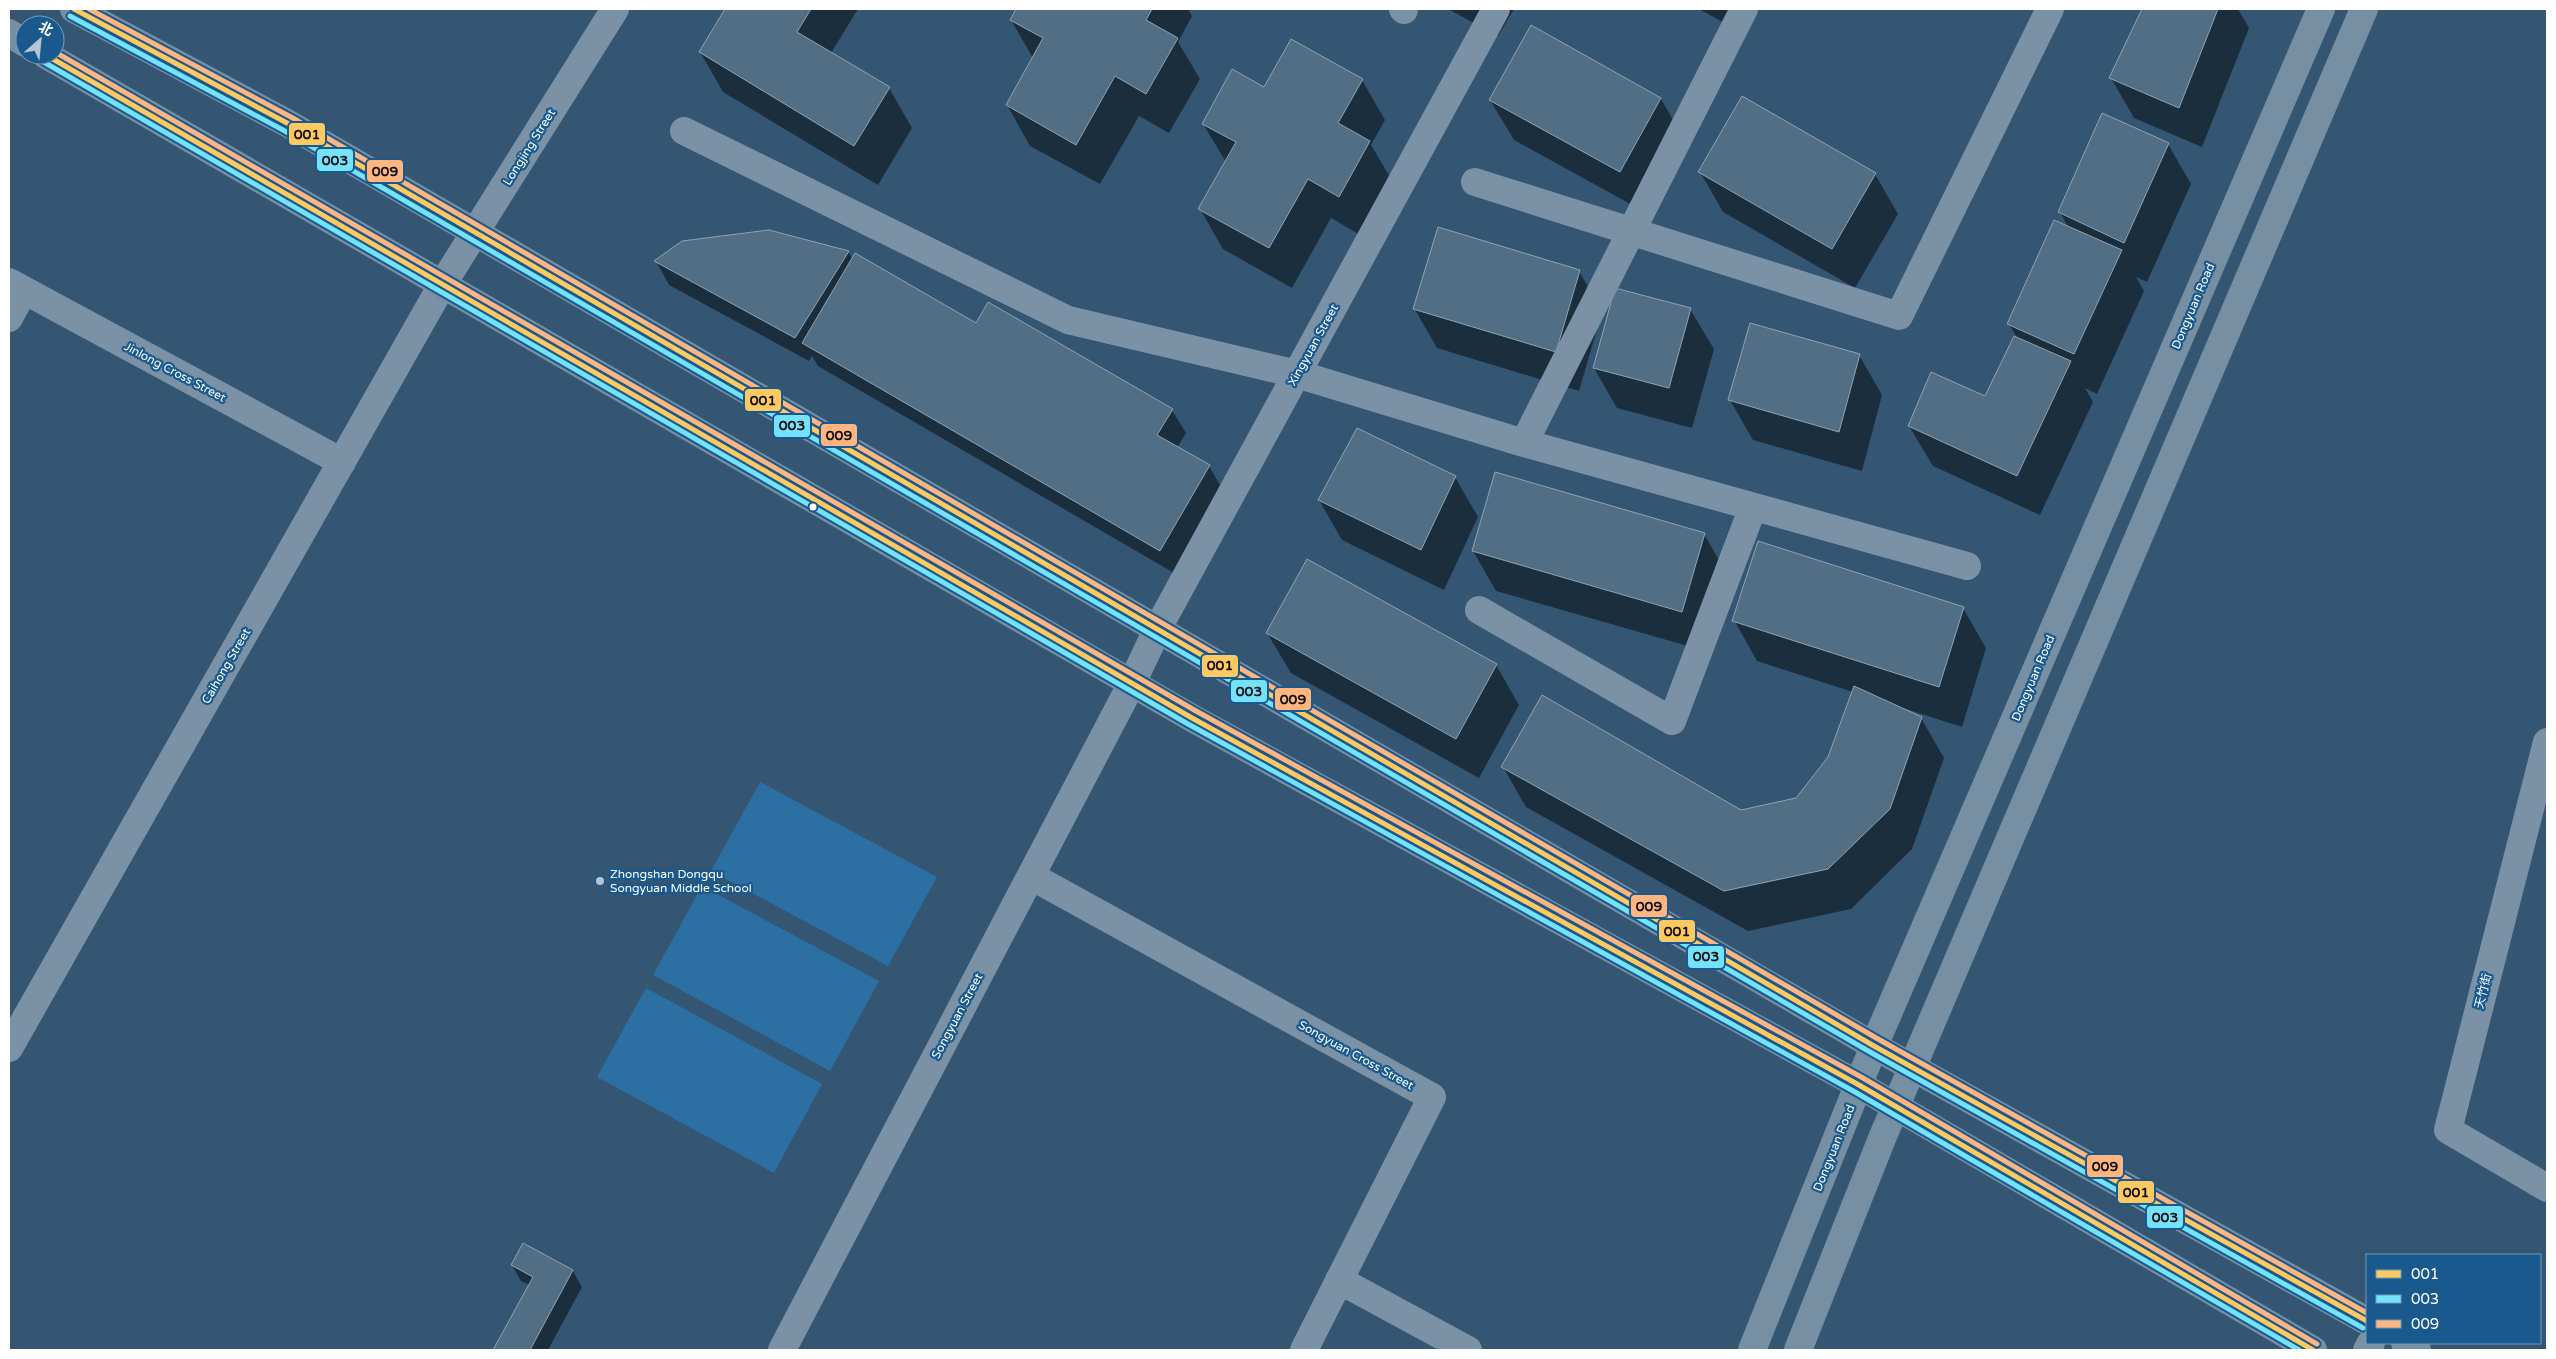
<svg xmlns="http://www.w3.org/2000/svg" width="2556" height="1359" font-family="'Varela Round','Noto Sans SC',sans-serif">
<rect width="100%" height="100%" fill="#345672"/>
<path fill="#2c6fa3" d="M760,782L937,877L888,966L711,871Z
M702,886L879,981L830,1071L653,975Z
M646,988L822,1084L774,1173L597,1077Z"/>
<path fill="#0007" d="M726,9H858L831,53L889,88L912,128L878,185L723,92L700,52Z
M1017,9H1188L1192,16L1178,42L1200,79L1169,133L1139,116L1100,184L1030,146L1007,105L1033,58L1011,20Z
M1448,9H1514L1498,36Z
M1699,9H1752L1739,31Z
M2143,9H2238L2249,28L2202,147L2134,118L2111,78Z
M1532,26L1661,99L1684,139L1643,211L1514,140L1490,100Z
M1362,80L1385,120L1371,145L1393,182L1362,236L1331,218L1292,288L1223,249L1200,209L1226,162L1203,124L1264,89Z
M2168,144L2191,184L2147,282L2136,277L2144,291L2097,394L2085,388L2093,402L2040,515L1933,466L1909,426L1985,397L2016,336L2009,324L2068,227L2060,212Z
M1700,172L1875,174L1898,214L1855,288L1723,212Z
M848,252L853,259L976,324L1172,410L1186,433L1177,448L1209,466L1223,490L1174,573L818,366L812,356L809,361L669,285L656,261Z
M1579,271L1602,312L1579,391L1437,348L1414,308Z
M1690,309L1714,349L1692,428L1617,408L1594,368Z
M1859,355L1882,395L1862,471L1753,440L1730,400Z
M1455,477L1478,517L1444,590L1342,540L1319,500Z
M1704,534L1727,574L1705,651L1496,591L1473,551Z
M1963,608L1986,648L1962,727L1903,708L1921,718L1944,758L1912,849L1851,909L1748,931L1526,807L1503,767L1741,811L1796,799L1829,758L1853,692L1757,661L1734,620Z
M1267,633L1496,665L1519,705L1479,778L1291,673Z
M523,1244L573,1271L582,1287L548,1350H494L530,1285L521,1281L512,1265Z"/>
<path fill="#526e84" stroke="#8fa4b4" d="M725,9H811L797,32L890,87L854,146L699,52Z
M1016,9H1152L1146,20L1178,38L1146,94L1115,76L1076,145L1006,105L1043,38L1010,20Z
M2142,9H2218L2179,108L2109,78Z
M1531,25L1661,98L1620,172L1489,100Z
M1291,39L1363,79L1338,123L1370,141L1339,197L1308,179L1269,248L1198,209L1236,142L1202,124L1232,69L1264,87Z
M1742,96L1876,173L1832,249L1698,172Z
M2102,113L2169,143L2124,243L2058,212Z
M2054,220L2122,250L2074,354L2007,324Z
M1438,227L1580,270L1556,352L1413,309Z
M769,230L849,251L795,338L654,261L682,241Z
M855,253L976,323L988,302L1173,409L1157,435L1210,465L1160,551L802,343Z
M1615,288L1691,308L1669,388L1593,368Z
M1750,323L1860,354L1839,432L1728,400Z
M2014,336L2071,361L2017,476L1908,426L1931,372L1985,396Z
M1357,428L1456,476L1421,550L1318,500Z
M1495,472L1705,533L1682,612L1472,551Z
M1758,541L1964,607L1939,687L1732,621Z
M1307,559L1497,664L1456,739L1266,633Z
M1854,686L1922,717L1890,809L1828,869L1724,891L1501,767L1542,695L1741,810L1796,798L1828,757Z
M523,1243L573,1270L530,1350H493L533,1277L511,1265Z"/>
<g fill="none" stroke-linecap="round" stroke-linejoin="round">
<path stroke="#7b92a6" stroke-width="28" d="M1403,9L1404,10
M684,131L1068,320L1297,374L1524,443L1967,566
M1475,182L1899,316L2050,9
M9,282L342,462
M9,318L24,290
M1524,443L1744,9
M1479,610L1672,721L1753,507
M2547,742L2448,1130L2547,1188
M1031,876L1432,1097L1304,1350
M9,1048L442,285L615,9
M1339,1280L1468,1350
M782,1350L1132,683L1158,628L1496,9
M2367,1350L2371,1343"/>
<path stroke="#778fa2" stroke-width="28" d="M74,9L287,123L1874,1046L2367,1321
M9,33L25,43
M46,55L1192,718L1859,1085L2313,1350
M2405,1343L2417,1350
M1752,1350L1874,1046L2321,9
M1798,1350L1883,1136L2364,9"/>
<g stroke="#19598d" stroke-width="9">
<path id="bus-1" d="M74,9L287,123L1874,1046L2367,1321
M46,55L1192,718L1859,1085L2313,1350"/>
</g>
<g stroke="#19598d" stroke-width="9">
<path id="bus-2" d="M70,16L283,130L1870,1052L2363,1328
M42,61L1188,724L1855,1092L2299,1350"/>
</g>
<g stroke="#19598d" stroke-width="9">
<path id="bus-3" d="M89,9L291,117L1878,1039L2367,1313
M55,52L1196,711L1863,1078L2317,1344"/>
</g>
<use href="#bus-1" stroke="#fdc960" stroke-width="5"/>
<use href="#bus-2" stroke="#73e2fa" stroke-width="5"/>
<use href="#bus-3" stroke="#ffb580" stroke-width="5"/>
</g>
<circle fill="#fff" stroke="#19598d" stroke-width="2" cx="813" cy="507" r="4.5"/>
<circle fill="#b8c4ce" stroke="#19598d" stroke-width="2" cx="600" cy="881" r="5"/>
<g text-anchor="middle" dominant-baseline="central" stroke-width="4.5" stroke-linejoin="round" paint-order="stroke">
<g font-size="12" fill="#fff" stroke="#19598d">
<text transform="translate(529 147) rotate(-58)">Longjing Street</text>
<text transform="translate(2193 306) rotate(-67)">Dongyuan Road</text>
<text transform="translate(1313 345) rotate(-61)">Xingyuan Street</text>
<text transform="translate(175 372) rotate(28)">Jinlong Cross Street</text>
<text transform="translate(226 666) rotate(-60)">Caihong Street</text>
<text transform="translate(2033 678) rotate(-67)">Dongyuan Road</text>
<text transform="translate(2483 991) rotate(-76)">天竹街</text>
<text transform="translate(957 1016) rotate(-62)">Songyuan Street</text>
<text transform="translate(1356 1055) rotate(29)">Songyuan Cross Street</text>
<text transform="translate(1834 1148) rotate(-68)">Dongyuan Road</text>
</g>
<g font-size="12" fill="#fff" stroke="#19598d" text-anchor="start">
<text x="610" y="874">Zhongshan Dongqu<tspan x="610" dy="14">Songyuan Middle School</tspan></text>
</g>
</g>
<g stroke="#19598d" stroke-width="2">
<rect x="288" y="122" width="38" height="24" rx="5" fill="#fdc960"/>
<rect x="316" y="148" width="38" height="24" rx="5" fill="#73e2fa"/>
<rect x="366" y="159" width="38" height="24" rx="5" fill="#ffb580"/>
<rect x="744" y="388" width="38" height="24" rx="5" fill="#fdc960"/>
<rect x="773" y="414" width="38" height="24" rx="5" fill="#73e2fa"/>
<rect x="820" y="423" width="38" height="24" rx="5" fill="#ffb580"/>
<rect x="1201" y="654" width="38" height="24" rx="5" fill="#fdc960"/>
<rect x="1230" y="679" width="38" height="24" rx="5" fill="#73e2fa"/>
<rect x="1274" y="687" width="38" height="24" rx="5" fill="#ffb580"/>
<rect x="1630" y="894" width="38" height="24" rx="5" fill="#ffb580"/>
<rect x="1658" y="919" width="38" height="24" rx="5" fill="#fdc960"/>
<rect x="1687" y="945" width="38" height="24" rx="5" fill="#73e2fa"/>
<rect x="2086" y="1154" width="38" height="24" rx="5" fill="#ffb580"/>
<rect x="2117" y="1180" width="38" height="24" rx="5" fill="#fdc960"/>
<rect x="2146" y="1205" width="38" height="24" rx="5" fill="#73e2fa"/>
</g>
<g font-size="14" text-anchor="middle" font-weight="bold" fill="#111">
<text x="307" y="139">001</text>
<text x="335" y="165">003</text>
<text x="385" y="176">009</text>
<text x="763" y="405">001</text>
<text x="792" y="430">003</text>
<text x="839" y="440">009</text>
<text x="1220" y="670">001</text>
<text x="1249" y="696">003</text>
<text x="1293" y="704">009</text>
<text x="1649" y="911">009</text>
<text x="1677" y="936">001</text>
<text x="1706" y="961">003</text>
<text x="2105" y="1171">009</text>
<text x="2136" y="1197">001</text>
<text x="2165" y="1222">003</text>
</g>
<rect width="2556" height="1359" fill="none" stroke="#ffffff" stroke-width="20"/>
<rect x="2366" y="1254" width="175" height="90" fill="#19598d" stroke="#759bbb"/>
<rect x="2376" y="1270" width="25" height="8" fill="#fdc960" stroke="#759bbb"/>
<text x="2411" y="1279" font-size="15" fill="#ffffff">001</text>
<rect x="2376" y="1295" width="25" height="8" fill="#73e2fa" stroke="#759bbb"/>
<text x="2411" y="1304" font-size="15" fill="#ffffff">003</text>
<rect x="2376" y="1320" width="25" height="8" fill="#ffb580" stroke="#759bbb"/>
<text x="2411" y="1329" font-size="15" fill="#ffffff">009</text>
<g transform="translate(40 40) rotate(27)"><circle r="24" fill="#19598d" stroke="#759bbb"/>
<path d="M0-4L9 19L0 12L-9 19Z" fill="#b8c4ce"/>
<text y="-8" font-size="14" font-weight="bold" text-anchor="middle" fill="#ffffff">北</text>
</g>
</svg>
